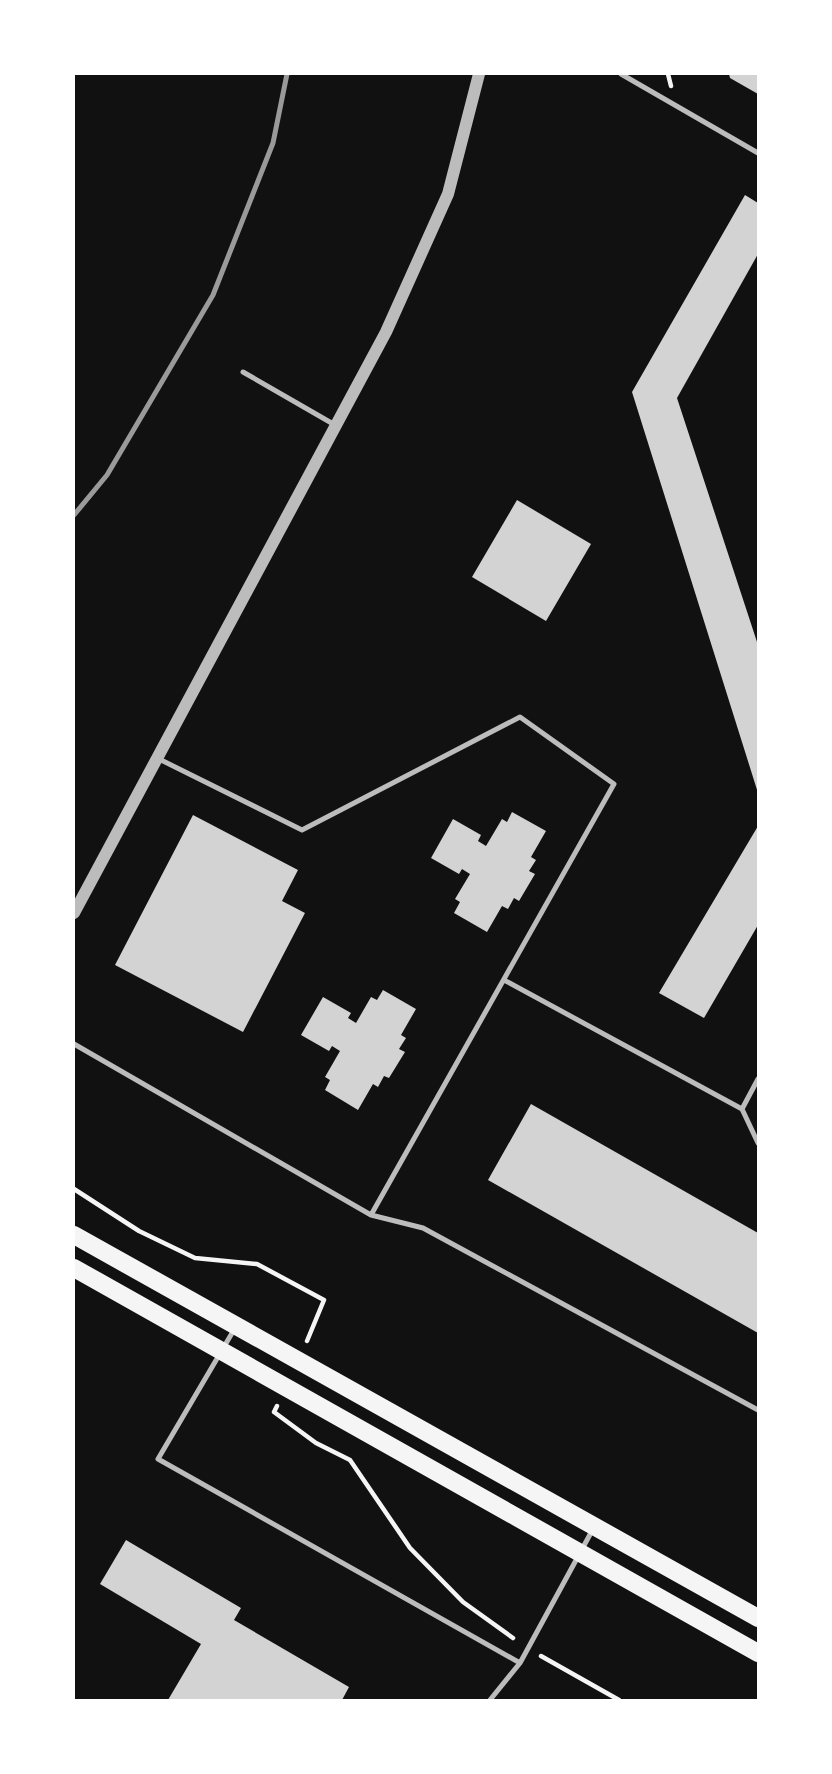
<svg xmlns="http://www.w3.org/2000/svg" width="832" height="1774" font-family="'Golos Text',sans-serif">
<rect width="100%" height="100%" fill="#111"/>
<path fill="#d3d3d3" d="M729,74H758V94L730,78Z
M745,195L758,203V254L677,398L758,645V793L632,392Z
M517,500L591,544L546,621L472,577Z
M512,812L546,831L531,857L536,860L529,871L535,874L519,901L514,898L508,909L502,906L487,932L454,913L460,902L455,899L470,874L462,869L459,874L431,858L453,819L481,835L478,841L486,846L502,819L507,822Z
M193,815L298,870L282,901L305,913L243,1032L115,965Z
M758,826V925L704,1018L659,993Z
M383,990L416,1009L401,1035L406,1038L399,1049L405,1052L389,1078L384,1076L378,1087L373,1084L358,1110L325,1090L330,1080L325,1077L340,1051L332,1046L329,1051L301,1035L323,997L351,1013L348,1018L356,1023L371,997L377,1000Z
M531,1104L758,1233V1333L488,1180Z
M126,1540L241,1608L234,1620L349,1687L342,1700H168L201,1644L100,1584Z"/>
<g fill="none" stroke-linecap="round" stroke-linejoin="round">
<path stroke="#f5f5f5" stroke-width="4.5" d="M668,74L671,86
M74,1189L139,1231L195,1258L257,1264L324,1300L307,1341
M277,1406L274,1412L316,1443L350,1460L410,1548L463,1602L513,1638
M541,1656L619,1700"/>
<path stroke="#bcbcbc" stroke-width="5" d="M621,74L758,153
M243,372L335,425
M504,980L742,1109
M74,1044L371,1215L614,784L520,717L302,830L157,758
M758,1079L742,1109L758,1143
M371,1215L423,1228L758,1410
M235,1328L158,1459L520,1663
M490,1700L520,1663L593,1529"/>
<path stroke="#bcbcbc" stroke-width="12" d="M74,913L386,332L448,194L479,74"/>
<path stroke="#f5f5f5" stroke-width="18" d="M74,1235L758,1618
M74,1268L758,1653"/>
<path stroke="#9a9a9a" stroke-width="5" d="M74,515L107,475L213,295L273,143L287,74"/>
</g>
<rect width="832" height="1774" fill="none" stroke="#ffffff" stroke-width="150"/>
</svg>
